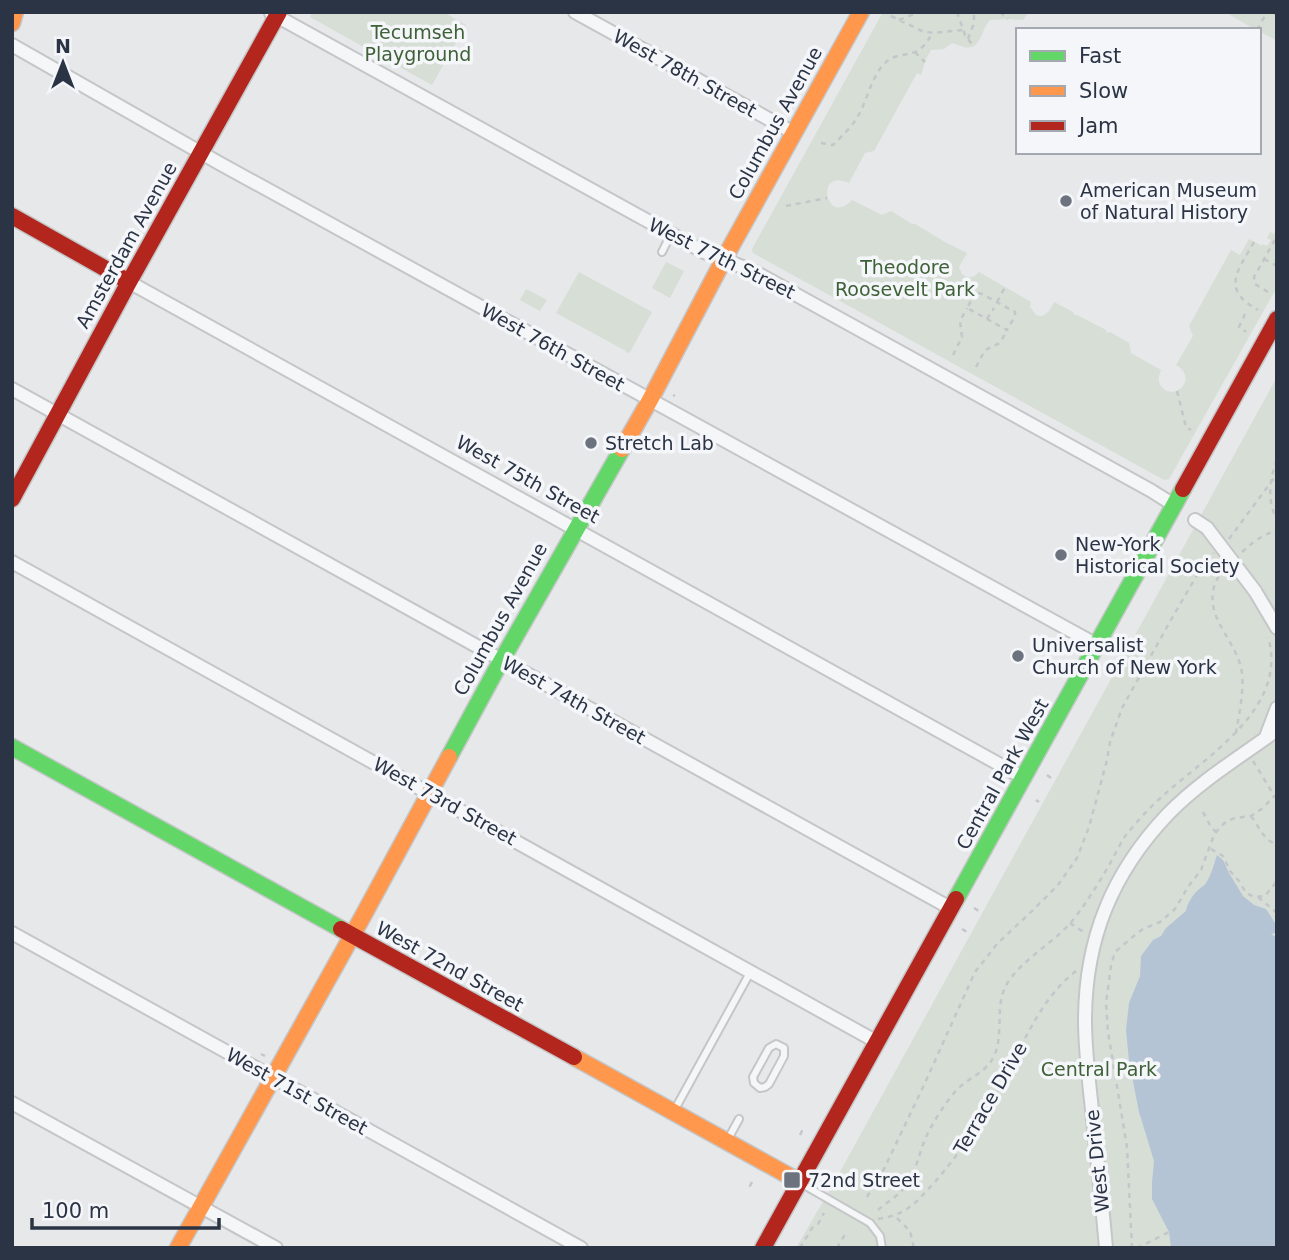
<svg xmlns="http://www.w3.org/2000/svg" width="1289" height="1260" font-family="'DejaVu Sans',sans-serif">
<rect width="100%" height="100%" fill="#e6e8ea"/>
<path fill="#d6ded6" d="M312,12H443L466,25L432,85L310,17Z
M883,12H1029L1023,20L1008,19L990,20C980,30 982,51 964,47C960,46 956,44 952,43L944,49L931,50L926,59L921,75L917,73L874,151L865,153L849,183C814,167 826,228 852,200L882,215L891,211L912,224H915L945,242L967,253L959,267L962,274C968,279 974,278 979,272L1031,302L1030,307L1036,315C1046,319 1050,310 1054,302L1073,312L1074,315H1077L1106,330L1107,333L1110,332L1129,343L1131,353L1161,370C1159,376 1157,380 1161,386C1173,403 1200,379 1176,365L1193,336L1189,326L1231,250L1240,255L1249,239L1262,246L1263,244L1267,246L1271,240L1267,238L1270,232L1274,234L1277,229V287L1169,479L1164,480L753,253L752,249Z
M1225,12H1277V41L1259,31V30H1256Z
M666,262L684,271L670,298L652,288Z
M579,272L652,312L630,352L626,353V351L556,313Z
M526,289L547,300L540,311L520,300Z
M1277,377V1248H796L835,1181Z"/>
<path fill="#b4c4d5" d="M1217,855L1223,860L1229,873L1243,896L1254,905L1266,909L1275,923V933L1271,934L1277,938V1248H1171L1169,1232L1152,1199V1183L1154,1161L1139,1112L1129,1061L1126,1030L1129,1003L1140,976L1141,956L1153,940L1161,936L1166,928L1186,911C1187,904 1192,896 1197,891C1199,889 1205,885 1206,883C1212,874 1214,863 1217,855Z"/>
<g fill="none" stroke-linecap="round" stroke-linejoin="round">
<g stroke="#c4c6c8" stroke-width="10">
<path id="lane" d="M662,252L671,234
M776,1044L784,1048V1056L769,1084L765,1087L760,1088L754,1083L753,1077L769,1048Z
M674,1111L751,971
M727,1141L739,1119
M802,1184L870,1223L880,1236L882,1248"/>
</g>
<g stroke="#c4c6c8" stroke-width="16">
<path id="street" d="M575,12L794,133
M271,13L704,252L753,271L1150,490L1174,505
M12,45L219,163L1097,645
M129,282L1024,778
M12,389L952,909
M1195,520L1207,528
M12,562L877,1042
M1255,591L1277,628
M1266,737L1277,708
M12,933L581,1248
M12,1103L276,1248
M1106,1248C1102,1202 1097,1156 1092,1110C1089,1081 1085,1050 1085,1021C1085,939 1112,873 1168,814C1200,781 1240,757 1277,730"/>
</g>
<g stroke="#c4c6c8" stroke-width="19">
<path id="fast" d="M12,747L341,929
M449,757L495,672L622,449
M956,899L1183,489"/>
</g>
<g stroke="#c4c6c8" stroke-width="19">
<path id="slow" d="M12,23L15,12
M622,449L650,400L724,259L861,12
M574,1057L800,1182
M178,1248L363,916L449,757"/>
</g>
<g stroke="#c4c6c8" stroke-width="19">
<path id="jam" d="M12,216L129,282
M1183,489L1277,319
M12,499L129,282L279,12
M341,929L574,1057
M763,1248L956,899"/>
</g>
<path stroke="#c5c6ca" stroke-width="2.5" stroke-dasharray="5 5" stroke-linecap="butt" d="M957,12L965,35L974,47
M1000,12L1008,19
M1272,12L1277,15
M891,16L922,31L933,33L963,30
M899,20L919,12
M1257,30L1267,12
M968,39L974,23V12
M915,52L925,62
M821,143L833,145C842,136 852,127 858,116C867,101 872,75 885,63C894,54 904,56 915,52C924,48 928,40 933,33
M786,206L827,198
M1254,242C1238,271 1220,289 1258,310
M1264,259L1277,266
M1268,292L1255,284L1254,277L1277,236
M978,293L982,294L1015,312V316L1007,330L967,308L975,294Z
M997,302L1005,287
M1245,314L1239,327L1246,332
M987,319L994,308
M953,355L962,337L960,321L967,308
M976,367L985,350L1000,343L1007,330
M1177,391L1186,427L1191,430
M673,395L675,396
M1277,460C1269,480 1267,501 1277,520
M1229,539L1277,474
M1242,552L1256,540L1277,529
M1224,568C1219,574 1217,579 1214,587C1205,619 1238,642 1242,673C1244,693 1239,714 1236,733
M1253,761L1277,800
M1047,775L1051,778
M1036,800L1039,802
M1203,812L1211,827L1216,832
M1251,816C1259,826 1263,840 1276,844
M1211,849L1223,856L1230,871L1239,881L1246,893L1254,897L1265,896L1277,881
M1258,897L1277,913
M974,908L979,911
M1070,923L1085,933
M962,929L967,932
M261,1054L265,1056
M800,1135L802,1131L805,1132
M752,1182L750,1186L755,1188
M867,1197L884,1169L924,1085L975,972L997,944L1033,910L1058,885L1077,858L1089,827L1107,760L1110,742L1122,708L1172,618L1204,563L1214,553
M878,1210C887,1202 898,1196 906,1186C915,1174 918,1157 924,1142C929,1128 944,1105 954,1093C968,1076 986,1075 995,1054C1004,1030 994,1004 1008,982C1025,957 1054,943 1073,920C1086,903 1097,886 1108,867C1114,857 1119,845 1126,835C1138,820 1152,805 1166,793C1209,755 1289,706 1268,637
M897,1218L910,1231L914,1248
M878,1219C908,1214 914,1204 934,1183C961,1152 983,1118 1003,1081C1024,1043 1040,999 1076,971
M800,1248L812,1228L818,1224L824,1213
M837,1248L847,1231
M1132,1248L1127,1147L1108,1032L1106,1003L1111,966L1115,952L1135,935L1143,929L1160,922L1175,909L1188,887L1201,870L1214,835L1220,827L1227,821L1235,818L1251,816L1263,808L1274,796
M1137,1248L1169,1232"/>
<use href="#lane" stroke="#f5f6f7" stroke-width="6"/>
<use href="#street" stroke="#f5f6f7" stroke-width="12"/>
<use href="#fast" stroke="#63d668" stroke-width="16"/>
<use href="#slow" stroke="#ff974d" stroke-width="16"/>
<use href="#jam" stroke="#b3261e" stroke-width="16"/>
<g stroke="#c4c6c8" stroke-width="16" stroke-linecap="butt">
<path id="street-bridge" d="M1207,528L1255,591"/>
</g>
<use href="#street-bridge" stroke="#f5f6f7" stroke-width="12"/>
</g>
<g fill="#6c737f" stroke="#f4f6f9" stroke-width="2.5">
<circle cx="1066" cy="201" r="7"/>
<circle cx="591" cy="443" r="7"/>
<circle cx="1061" cy="555" r="7"/>
<circle cx="1018" cy="656" r="7"/>
<rect x="783" y="1171" width="18" height="18" rx="3.5"/>
</g>
<g text-anchor="middle" dominant-baseline="central" stroke-width="7" stroke-linejoin="round" paint-order="stroke">
<g font-size="19" fill="#3f6138" stroke="#f4f6f9">
<text x="418" y="32">Tecumseh<tspan x="418" dy="22">Playground</tspan></text>
<text x="905" y="267">Theodore<tspan x="905" dy="22">Roosevelt Park</tspan></text>
<text x="1099" y="1069">Central Park</text>
</g>
<g font-size="19" fill="#2b3445" stroke="#f4f6f9">
<text transform="translate(685 73) rotate(29)">West 78th Street</text>
<text transform="translate(775 123) rotate(-61)">Columbus Avenue</text>
<text transform="translate(126 245) rotate(-61)">Amsterdam Avenue</text>
<text transform="translate(722 258) rotate(26)">West 77th Street</text>
<text transform="translate(553 347) rotate(29)">West 76th Street</text>
<text transform="translate(528 479) rotate(29)">West 75th Street</text>
<text transform="translate(500 619) rotate(-61)">Columbus Avenue</text>
<text transform="translate(574 700) rotate(29)">West 74th Street</text>
<text transform="translate(1002 774) rotate(-61)">Central Park West</text>
<text transform="translate(445 801) rotate(29)">West 73rd Street</text>
<text transform="translate(450 966) rotate(29)">West 72nd Street</text>
<text transform="translate(297 1091) rotate(29)">West 71st Street</text>
<text transform="translate(990 1098) rotate(-60)">Terrace Drive</text>
<text transform="translate(1097 1161) rotate(-96)">West Drive</text>
</g>
<g font-size="19" fill="#2b3445" stroke="#f4f6f9" text-anchor="start">
<text x="1080" y="190">American Museum<tspan x="1080" dy="22">of Natural History</tspan></text>
<text x="605" y="443">Stretch Lab</text>
<text x="1075" y="544">New-York<tspan x="1075" dy="22">Historical Society</tspan></text>
<text x="1032" y="645">Universalist<tspan x="1032" dy="22">Church of New York</tspan></text>
<text x="808" y="1180">72nd Street</text>
</g>
</g>
<rect width="1289" height="1260" fill="none" stroke="#2b3445" stroke-width="28"/>
<rect x="1016" y="28" width="245" height="126" fill="#f4f6f9" stroke="#a4a8b1" stroke-width="2"/>
<rect x="1030" y="51" width="35" height="10" fill="#63d668" stroke="#a4a8b1" stroke-width="2"/>
<text x="1079" y="63" font-size="21" fill="#2b3445">Fast</text>
<rect x="1030" y="86" width="35" height="10" fill="#ff974d" stroke="#a4a8b1" stroke-width="2"/>
<text x="1079" y="98" font-size="21" fill="#2b3445">Slow</text>
<rect x="1030" y="121" width="35" height="10" fill="#b3261e" stroke="#a4a8b1" stroke-width="2"/>
<text x="1079" y="133" font-size="21" fill="#2b3445">Jam</text>
<g transform="translate(63 63)" stroke="#f4f6f9" stroke-width="5" paint-order="stroke">
<path d="M0-5L12 26L0 18L-12 26Z" fill="#2b3445"/>
<text y="-10" font-size="19" font-weight="bold" text-anchor="middle" fill="#2b3445">N</text>
</g>
<path d="M32 1218v10h187v-10" fill="none" stroke="#2b3445" stroke-width="3.5"/>
<text x="42" y="1218" font-size="21" fill="#2b3445" stroke="#f4f6f9" stroke-width="5" paint-order="stroke">100 m</text>
</svg>
